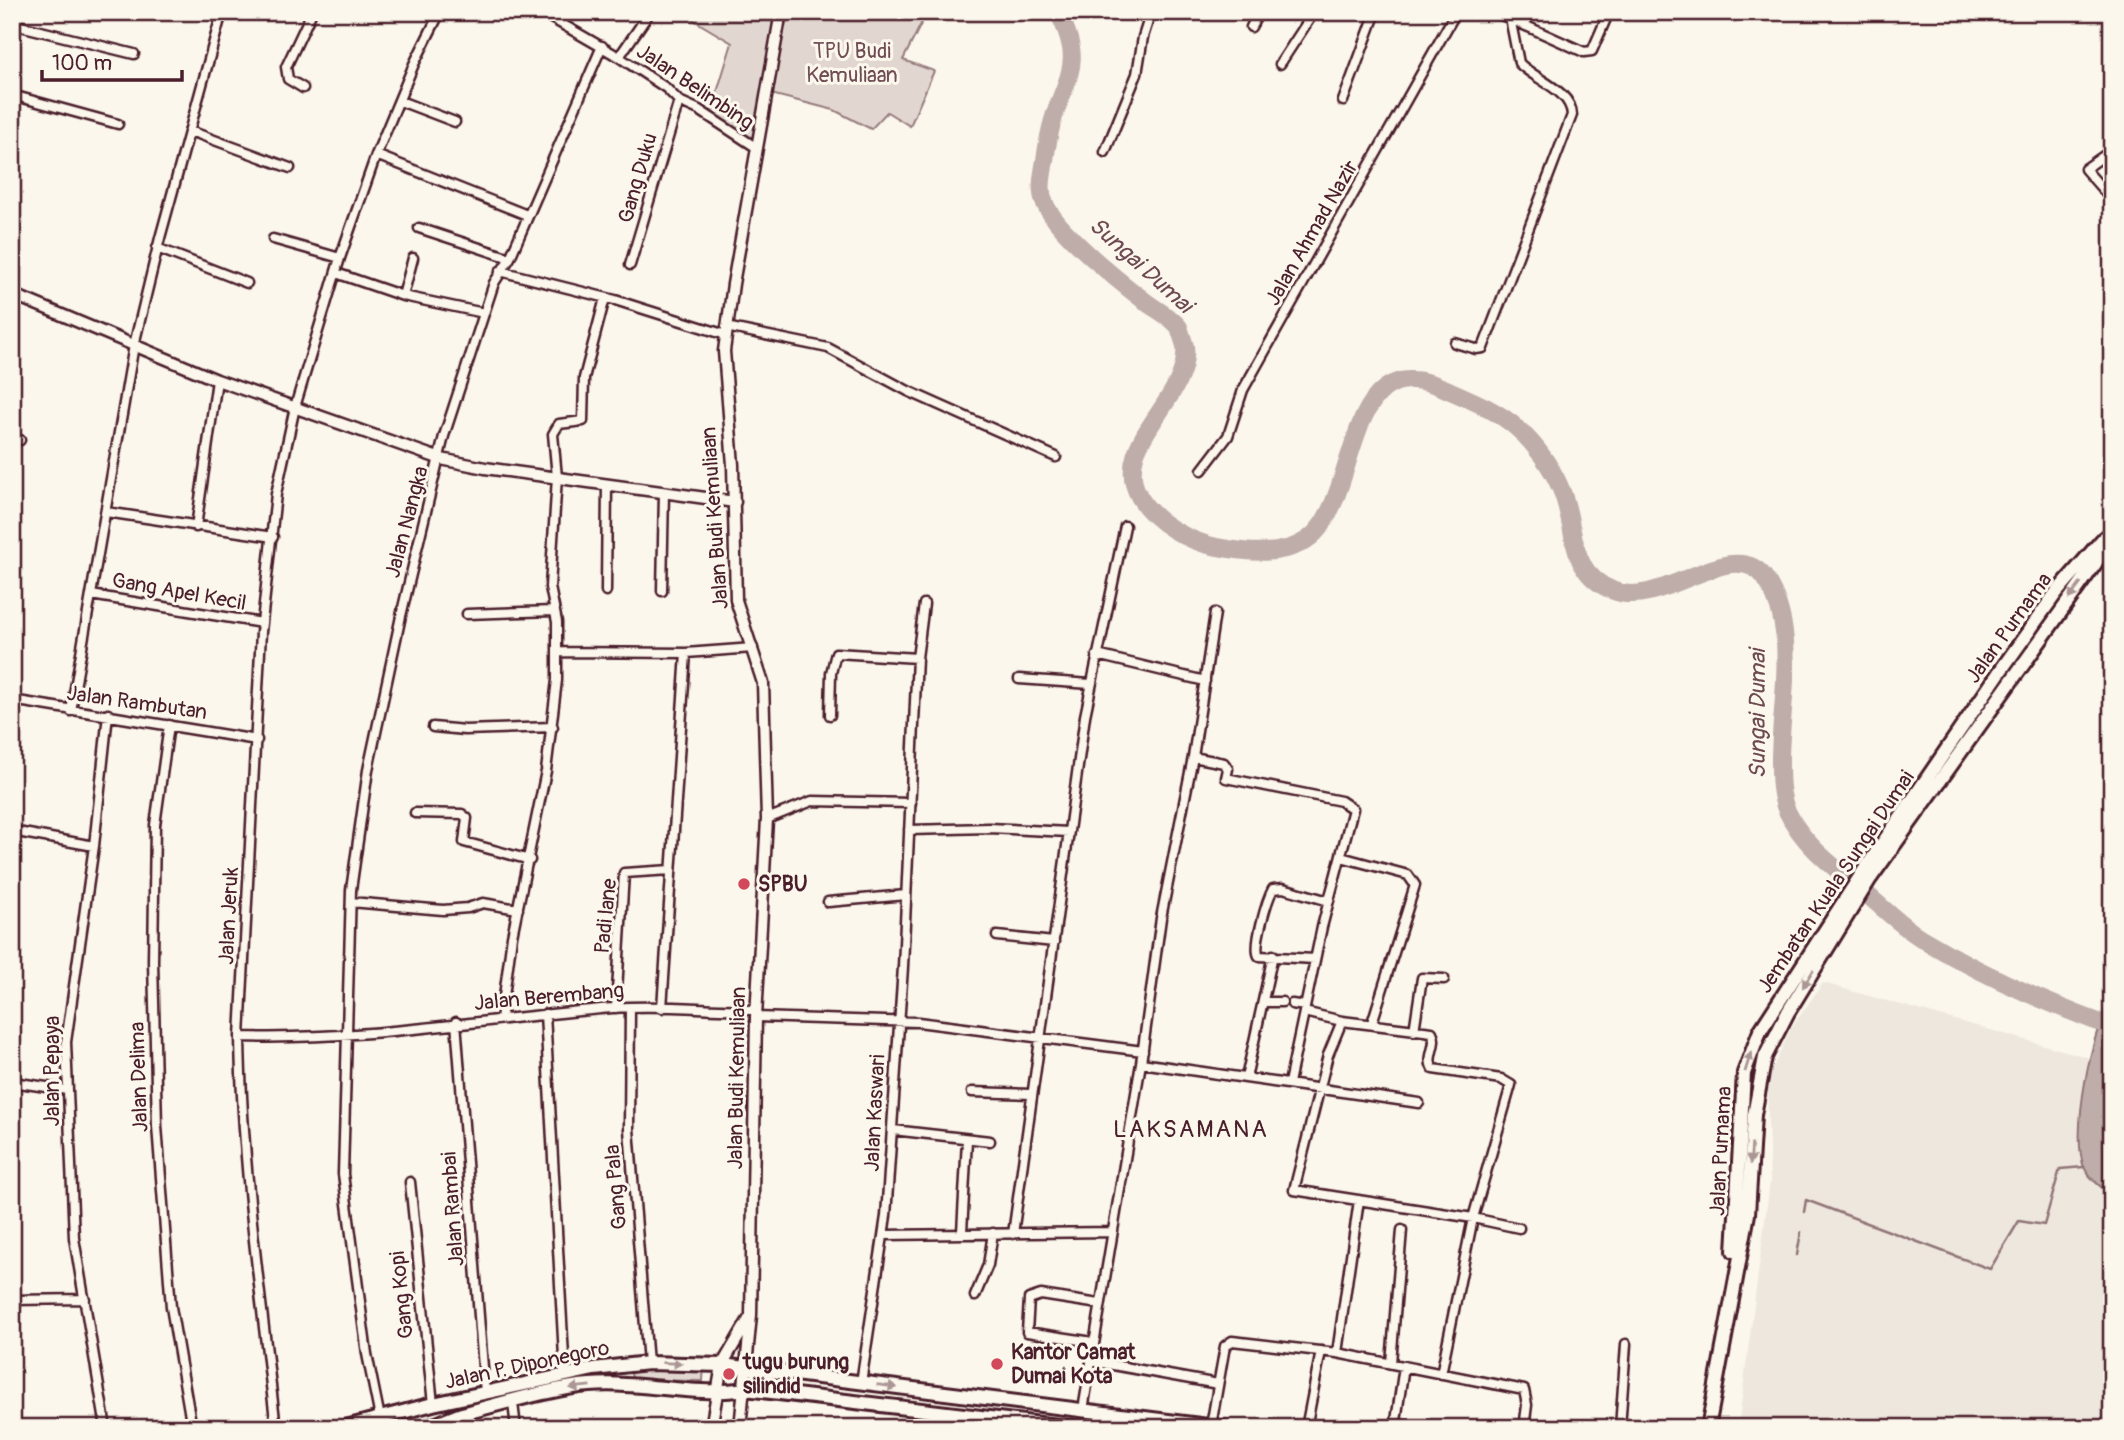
<svg xmlns="http://www.w3.org/2000/svg" width="2124" height="1440" font-family="Pangolin,sans-serif">
<rect width="100%" height="100%" fill="#fbf7ec"/>
<filter id="ink" filterUnits="userSpaceOnUse"><feTurbulence type="fractalNoise" baseFrequency=".0143" numOctaves="2"/><feDisplacementMap in="SourceGraphic" scale="14" xChannelSelector="R" yChannelSelector="G"/><feConvolveMatrix kernelMatrix="1 2 1 2 8 2 1 2 1" color-interpolation-filters="sRGB"/></filter>
<g filter="url(#ink)">
<path fill="#eee7de" d="M1823,983L2090,1058L2080,1147L2096,1183L2112,1195V1428H1738L1770,1182L1767,1081L1790,1030Z"/>
<path fill="#e2d7d0" stroke="#967b7e" stroke-width="2" d="M680,12H927L903,60L934,71L910,126L887,112L871,129L834,110L767,93L757,143L710,115L732,43Z
M704,1364L703,1381L633,1380L631,1374L640,1368Z"/>
<path fill="#bfadaa" stroke="#907477" stroke-width="2" d="M2112,998V1195C2102,1188 2091,1180 2085,1169C2069,1139 2092,1025 2112,998Z"/>
<g fill="none" stroke-linecap="round" stroke-linejoin="round">
<path stroke="#907477" stroke-width="2.5" d="M1804,1212L1806,1200L1990,1269L2019,1221L2044,1225L2060,1169L2084,1167
M1797,1255L1801,1232"/>
<path stroke="#bfadaa" stroke-width="18" d="M1058,12C1084,63 1068,73 1053,120C1049,133 1047,146 1045,160C1043,173 1039,189 1044,201C1053,229 1121,283 1146,302C1155,309 1171,317 1179,327C1179,328 1185,345 1185,346C1191,401 1108,443 1140,498C1155,523 1190,542 1217,547C1249,553 1290,558 1315,533C1360,487 1345,343 1446,389C1469,399 1499,411 1518,429C1535,444 1551,466 1560,487C1578,525 1565,572 1614,591C1662,610 1734,533 1765,578C1800,630 1780,703 1780,761C1780,777 1780,796 1787,811C1802,843 1830,864 1857,886C1878,903 1898,924 1921,938C1977,972 2037,999 2098,1022"/>
<g stroke="#4a1f2b" stroke-width="13">
<path id="minor" d="M541,12L619,57L666,88L679,101L699,110L757,148
M1495,12L1584,52L1592,51L1609,12
M12,24L134,54
M1251,27L1259,12
M619,57L650,12
M1280,64L1314,12
M303,88L288,79L286,67L312,12
M12,95L118,124
M400,101L455,122
M1343,101L1376,12
M190,131L290,168
M2112,150L2085,169L2112,200
M1105,152L1137,74L1143,37L1151,12
M376,155L527,215
M419,228L510,258
M273,239L340,258
M157,248L247,283
M630,265L679,101
M500,271L615,300L726,335
M336,273L403,296L484,313
M403,296L413,258
M726,327L828,348L908,391L1056,457
M1455,343L1476,349L1483,348L1572,115C1571,90 1535,80 1519,63L1510,18
M12,439L20,440
M1202,470L1228,436L1243,390L1456,12
M106,512L273,537
M196,527L217,380
M606,591L607,484
M662,591L664,492
M91,595L262,623
M467,614L554,611
M560,652L686,653L753,648
M1097,655L1205,681
M1019,679L1091,684
M12,700L257,740
M71,711L134,345L160,238L222,12
M830,715L831,673L836,653L917,658
M169,725L155,825L153,961L157,1126L171,1307L192,1428
M433,727L465,730L553,727
M1193,757L1224,763L1228,769L1226,778L1341,801L1353,809L1322,927L1289,1083
M415,813L462,814L467,818L464,842L530,860
M767,819L812,801L911,803
M909,830L989,828L1069,832
M12,831L94,846
M1341,857L1408,875L1415,885L1372,1023
M351,902L443,910L468,908L483,903L518,909
M828,902L906,895
M997,936L1054,942
M1315,959L1259,956C1253,946 1267,900 1273,889L1283,888L1329,901
M1263,1002H1282
M1292,1004L1305,1006
M630,1007L629,1129L648,1363
M616,1008L624,873L671,870
M662,1008L686,653
M1304,1012L1342,1021
M545,1014L565,1375
M756,1017L918,1022L1143,1051
M501,1019L512,936L546,771L557,680V622L550,587L557,477L553,434L559,424L583,421L584,378L605,298
M456,1022L485,1393
M1414,1031L1422,978L1444,979
M240,1037C365,1041 489,1018 613,1008C660,1004 709,1010 757,1010
M1141,1063L1419,1103
M1246,1078L1273,955
M12,1082L67,1090
M972,1092L1031,1094
M893,1130L990,1141
M410,1182L433,1404
M962,1232L967,1140
M1013,1234L1085,716L1125,526
M884,1235L1112,1232
M975,1296L988,1265L993,1233
M12,1300L85,1299
M1093,1342L1027,1332L1029,1299L1041,1295L1099,1304
M1337,1353L1359,1200
M1091,1361L1218,1384
M1391,1363L1402,1230
M1441,1374L1473,1218L1511,1085L1501,1079L1433,1069C1425,1057 1439,1044 1432,1032L1342,1021L1328,1055L1294,1190L1473,1218L1519,1228
M861,1383L886,1216L903,967L917,658L924,604
M513,1403L516,1428
M1083,1410L1141,1063L1161,918L1193,757L1215,613
M380,1418L367,1354L343,1174L351,890L368,770L401,616L444,436L494,283L510,258L602,46
M1211,1426L1225,1346L1232,1341L1337,1353L1524,1390L1527,1405L1524,1428
M106,1428L74,1238L66,1042L94,846L108,714
M276,1428C261,1298 242,1168 240,1037L261,632L276,494L295,407L340,258L376,155L414,64L440,12
M1306,1428L1321,1351
M1395,1428L1404,1366
M1620,1428L1626,1344"/>
</g>
<g stroke="#4a1f2b" stroke-width="15">
<path id="tertiary" d="M12,294L217,380L441,459L485,468L735,502
M711,1428L722,1365L749,1319
M740,1428L751,1315L756,1017L767,819L763,683L736,600L733,465L724,351L733,284L781,12"/>
</g>
<g stroke="#4a1f2b" stroke-width="18">
<path id="primary" d="M1734,1251L1744,1073L1760,1031L1861,875L2001,670L2056,593L2104,538
M342,1428L433,1404L594,1369L648,1363L722,1365L1224,1428
M421,1428C437,1426 448,1418 462,1414C498,1404 536,1393 573,1387C631,1377 688,1398 745,1389L1075,1428
M1708,1428L1748,1214L1754,1115L1765,1057L1788,1012L1869,880L2095,564L2112,534"/>
</g>
<use href="#minor" stroke="#fbf7ec" stroke-width="8"/>
<use href="#tertiary" stroke="#fbf7ec" stroke-width="10"/>
<use href="#primary" stroke="#fbf7ec" stroke-width="12"/>
</g>
<defs><path id="oneway-solid" d="M-6-.8H1V-3.2L6.5 0L1 3.2V.8H-6Z" transform="scale(1.75)"/></defs>
<g fill="#ab9695">
<use href="#oneway-solid" transform="translate(2075 591) rotate(127)"/>
<use href="#oneway-solid" transform="translate(1808 979) rotate(122)"/>
<use href="#oneway-solid" transform="translate(1748 1062) rotate(-73)"/>
<use href="#oneway-solid" transform="translate(1751 1154) rotate(94)"/>
<use href="#oneway-solid" transform="translate(672 1363) rotate(2)"/>
<use href="#oneway-solid" transform="translate(887 1386) rotate(7)"/>
<use href="#oneway-solid" transform="translate(580 1387) rotate(174)"/>
</g>
</g>
<g fill="#d1495b" stroke="#fbf7ec" stroke-width="2.5">
<circle cx="744" cy="884" r="7"/>
<circle cx="997" cy="1364" r="7"/>
<circle cx="729" cy="1374" r="7"/>
</g>
<g text-anchor="middle" dominant-baseline="central" stroke-width="6" stroke-linejoin="round" paint-order="stroke">
<g font-size="21" fill="#704d54" stroke="#fbf7ec">
<text x="852" y="51">TPU Budi<tspan x="852" dy="24">Kemuliaan</tspan></text>
</g>
<g font-size="21" fill="#4a1f2b" stroke="#fbf7ec">
<text transform="translate(695 87) rotate(34)">Jalan Belimbing</text>
<text transform="translate(638 178) rotate(-74)">Gang Duku</text>
<text transform="translate(1312 233) rotate(-60)">Jalan Ahmad Nazir</text>
<text transform="translate(715 518) rotate(-94)">Jalan Budi Kemuliaan</text>
<text transform="translate(407 522) rotate(-75)">Jalan Nangka</text>
<text transform="translate(179 592) rotate(10)">Gang Apel Kecil</text>
<text transform="translate(2009 628) rotate(-54)">Jalan Purnama</text>
<text transform="translate(137 703) rotate(8)">Jalan Rambutan</text>
<text transform="translate(1836 882) rotate(-56)">Jembatan Kuala Sungai Dumai</text>
<text transform="translate(229 916) rotate(-87)">Jalan Jeruk</text>
<text transform="translate(606 916) rotate(-84)">Padi lane</text>
<text transform="translate(549 997) rotate(-5)">Jalan Berembang</text>
<text transform="translate(52 1071) rotate(-90)">Jalan Pepaya</text>
<text transform="translate(139 1077) rotate(-92)">Jalan Delima</text>
<text transform="translate(737 1078) rotate(-89)">Jalan Budi Kemuliaan</text>
<text transform="translate(875 1113) rotate(-87)">Jalan Kaswari</text>
<text transform="translate(1721 1151) rotate(-87)">Jalan Purnama</text>
<text transform="translate(616 1187) rotate(-95)">Gang Pala</text>
<text transform="translate(453 1209) rotate(-94)">Jalan Rambai</text>
<text transform="translate(402 1295) rotate(-96)">Gang Kopi</text>
<text transform="translate(527 1365) rotate(-12)">Jalan P. Diponegoro</text>
</g>
<g font-size="21" font-weight="bold" fill="#4a1f2b" stroke="#fbf7ec" text-anchor="start">
<text x="758" y="884">SPBU</text>
<text x="1011" y="1352">Kantor Camat<tspan x="1011" dy="24">Dumai Kota</tspan></text>
<text x="743" y="1362">tugu burung<tspan x="743" dy="24">silindid</tspan></text>
</g>
<g font-size="23" font-style="italic" fill="#6d4a51" stroke="#fbf7ec">
<text transform="translate(1141 265) rotate(42)">Sungai Dumai</text>
<text transform="translate(1757 714) rotate(-90)">Sungai Dumai</text>
</g>
<g font-size="24" letter-spacing="2" fill="#4a1f2b" stroke="#fbf7ec">
<text x="1191" y="1129">LAKSAMANA</text>
</g>
</g>
<rect width="2124" height="1440" fill="none" stroke="#fbf7ec" stroke-width="42"/>
<rect x="21" y="21" width="2082" height="1398" fill="none" stroke="#4a1f2b" stroke-width="2.5" filter="url(#ink)"/>
<path d="M42 70v10h140v-10" fill="none" stroke="#4a1f2b" stroke-width="3.5"/>
<text x="52" y="70" font-size="21" fill="#4a1f2b" stroke="#fbf7ec" stroke-width="5" paint-order="stroke">100 m</text>
</svg>
